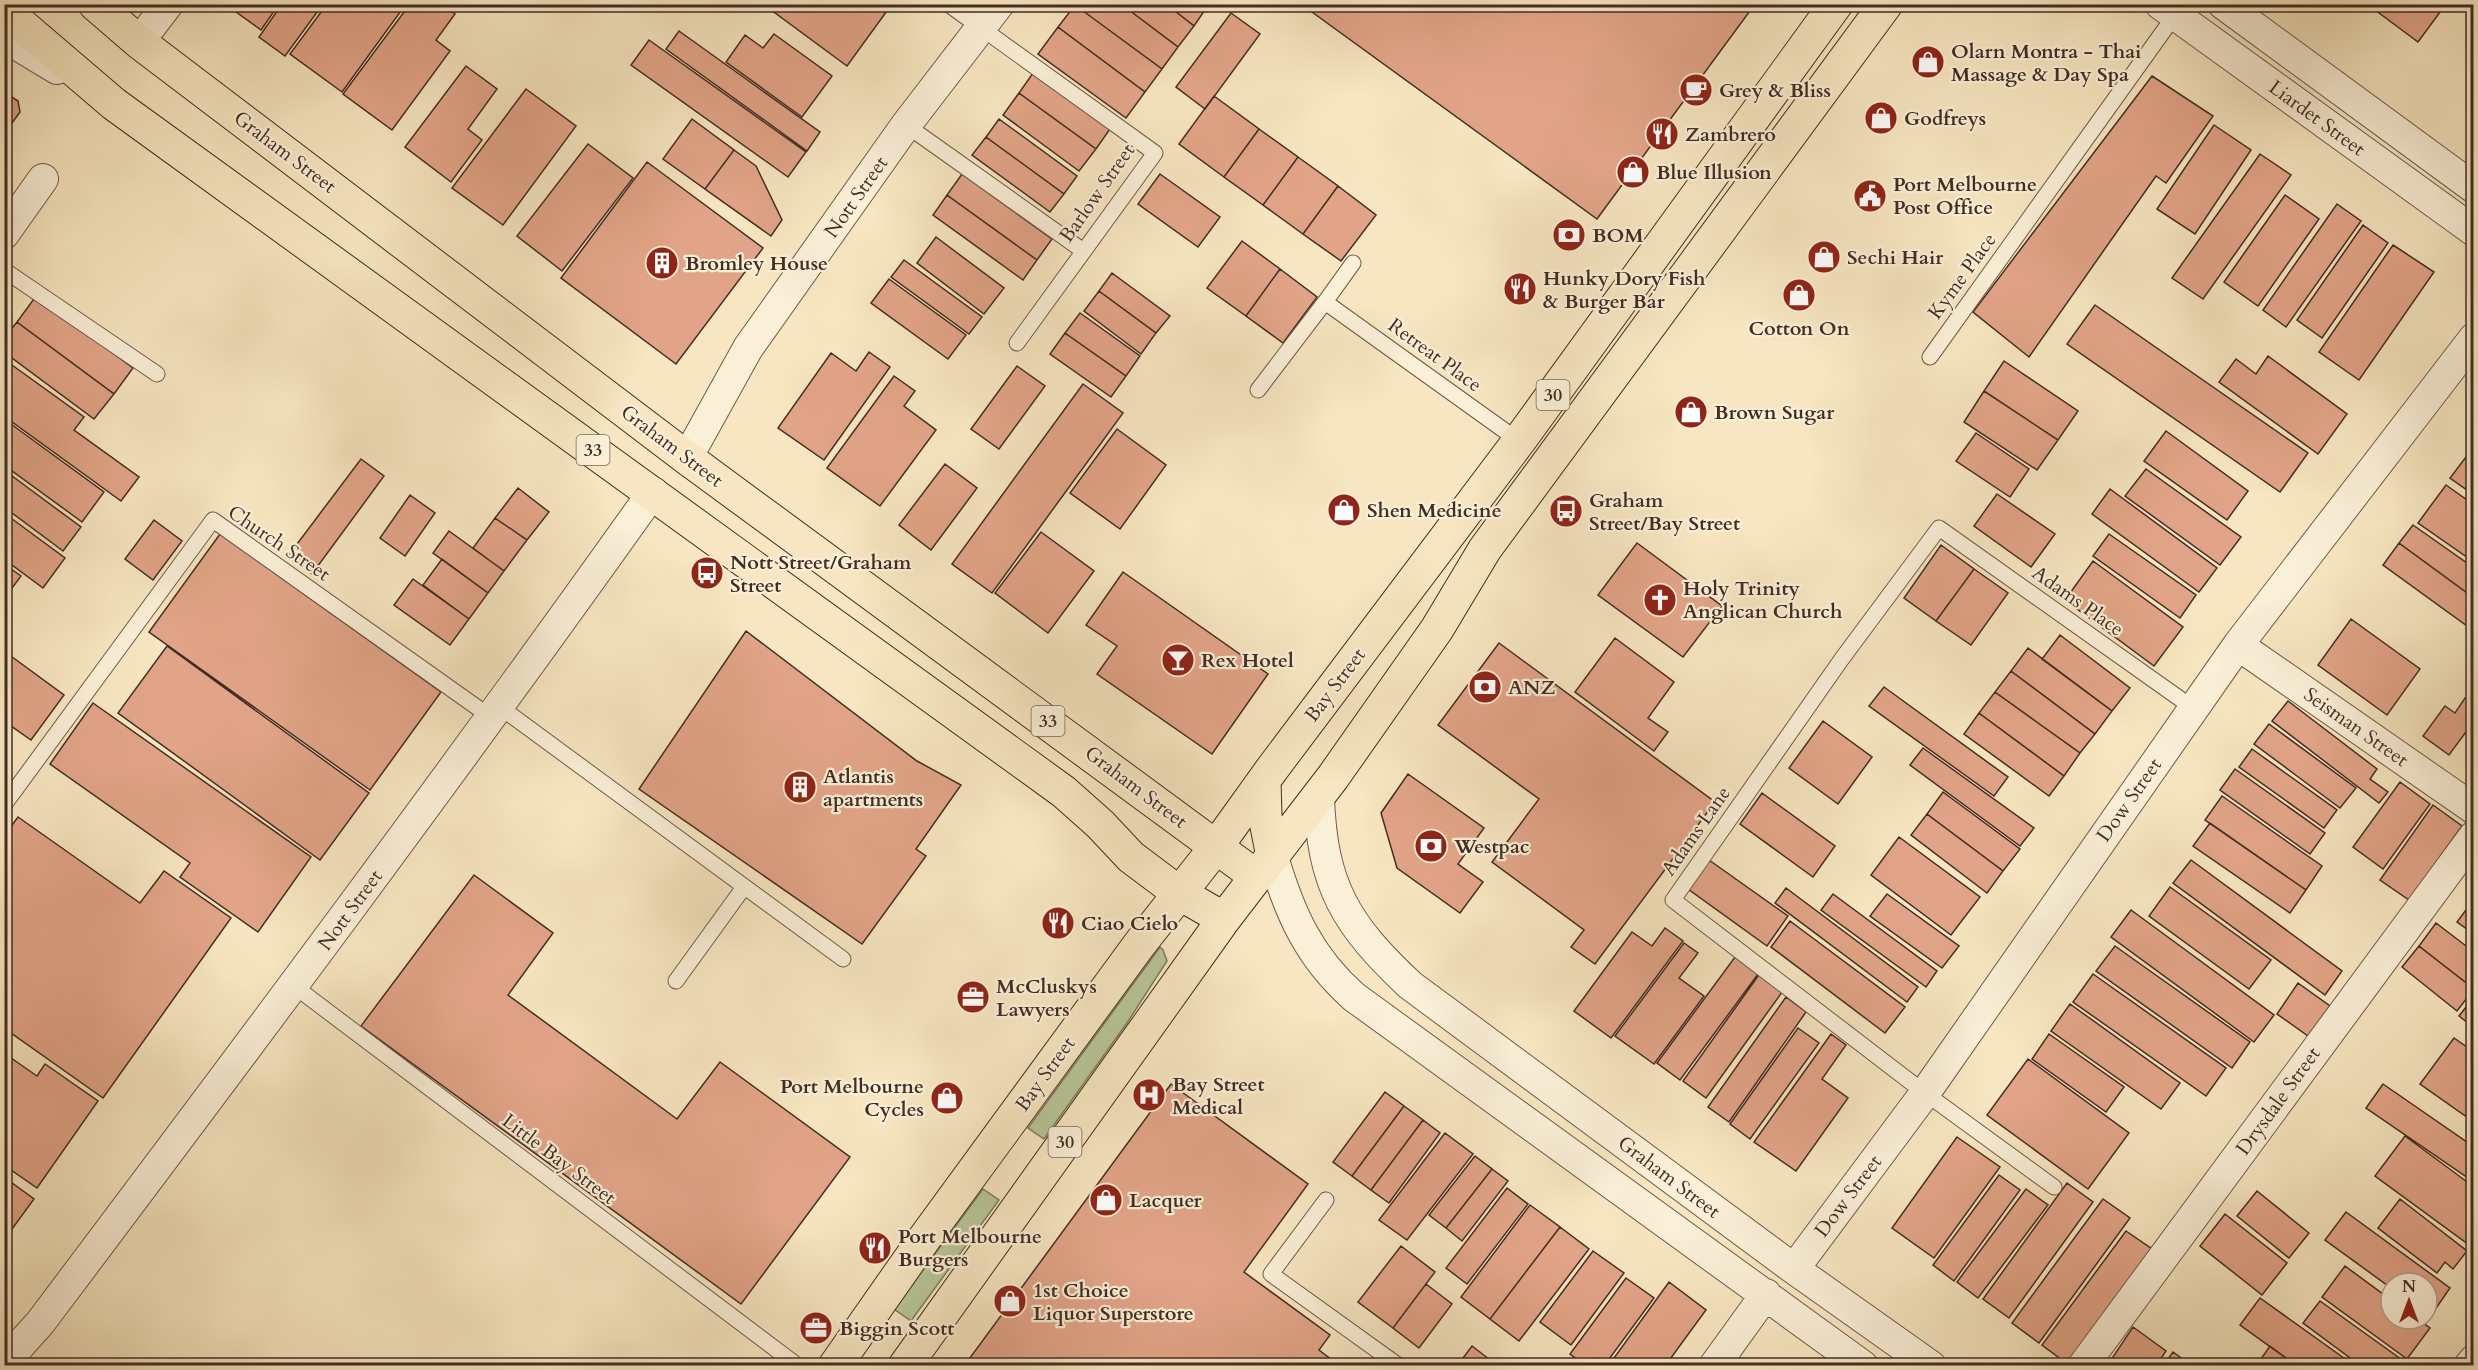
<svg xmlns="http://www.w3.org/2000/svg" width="2478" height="1370" font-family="Cardo,serif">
<rect width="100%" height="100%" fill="#f7e6c1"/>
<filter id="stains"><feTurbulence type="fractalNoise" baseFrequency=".00333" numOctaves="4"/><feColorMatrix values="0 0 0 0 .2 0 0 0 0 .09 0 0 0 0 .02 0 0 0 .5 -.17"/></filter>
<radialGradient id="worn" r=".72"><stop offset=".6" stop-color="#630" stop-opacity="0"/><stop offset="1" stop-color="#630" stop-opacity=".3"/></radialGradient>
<path fill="#b7c697" stroke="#7c7a5d" stroke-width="1.5" d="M1160,947L1163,950L1167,961L1127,1023L1044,1139L1028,1128Z
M983,1189L999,1200L911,1321L894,1309Z"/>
<path fill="#e2a488" stroke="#422d23" stroke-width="1.5" d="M235,4H279L261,30L232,9Z
M282,4H323L285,56L259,37Z
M327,4H406L342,92L290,54Z
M410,4H442L455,14L436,40L450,51L392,130L343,94Z
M763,4H892L847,66Z
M1121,4L1178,47L1162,69L1075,5Z
M1121,4H1166L1194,26L1178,47Z
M1166,4H1209L1194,26Z
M1301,4H1755L1597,219Z
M2367,4H2446L2418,42Z
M1075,5L1162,69L1145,92L1058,27Z
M1231,13L1260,34L1205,109L1176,87Z
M1058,27L1145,92L1126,118L1038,54Z
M679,31L820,132L807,151L666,49Z
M774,34L832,76L802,117L726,62L745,35L763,48Z
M649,40L806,152L788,177L631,65Z
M466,66L497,89L468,129L482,140L451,182L405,147Z
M1033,73L1110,129L1096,149L1019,93Z
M2152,76L2213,116L2166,183L2156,176L2029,357L1973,312Z
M526,89L576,126L503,225L452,188Z
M4,92L18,101L20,112L4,134Z
M1019,93L1096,149L1079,171L1003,115Z
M1214,96L1259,129L1224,177L1179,144Z
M692,119L734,150L705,189L663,159Z
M999,119L1077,176L1064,194L986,137Z
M2214,125L2251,150L2195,234L2157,209Z
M1259,129L1298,157L1263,205L1224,177Z
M986,137L1064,194L1050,212L972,155Z
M588,144L633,178L562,271L517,236Z
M734,150L756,166L782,220L771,236L705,189Z
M2260,154L2291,175L2203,299L2172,278Z
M1298,157L1338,186L1303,234L1263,205Z
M647,162L763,248L676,364L561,278Z
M962,174L1052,239L1037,260L947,195Z
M1160,174L1220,217L1198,247L1138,204Z
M1338,186L1376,215L1341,261L1303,234Z
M947,195L1037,260L1023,280L933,215Z
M2285,195L2319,219L2258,306L2224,282Z
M2337,204L2361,221L2286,327L2263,310Z
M2363,225L2388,243L2322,338L2297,320Z
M936,237L1004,288L984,314L917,263Z
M1242,241L1280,269L1246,316L1207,288Z
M2393,245L2434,272L2359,380L2319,352Z
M904,260L982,317L969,334L891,277Z
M1280,269L1317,297L1283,343L1246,316Z
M1112,273L1170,316L1156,333L1099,291Z
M889,279L966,335L948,359L871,303Z
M1099,291L1156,333L1141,354L1084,311Z
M36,296L133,368L114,394L17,322Z
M2095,305L2308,453L2280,492L2067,344Z
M1080,313L1140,356L1126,376L1065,333Z
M17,322L114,394L94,419L4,352V338Z
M1065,333L1126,376L1111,397L1050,354Z
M869,352L890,367L824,460L778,428L831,353L856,371Z
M2268,356L2347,414L2318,454L2219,382L2236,359L2256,374Z
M5,360L84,417L74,430L139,477L121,501L4,416Z
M2004,361L2078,411L2058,440L1984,391Z
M1017,366L1045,386L999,449L971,429Z
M894,376L915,391L904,406L936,430L880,506L827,468Z
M1083,384L1123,413L992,593L952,564Z
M1984,391L2058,440L2037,470L1964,422Z
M4,419L104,492L82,522L4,465Z
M1117,429L1166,465L1120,529L1070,493Z
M2166,431L2248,491L2227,520L2144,461Z
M1976,433L2029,469L2010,497L1956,461Z
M2469,453L2474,456V495L2450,478Z
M361,459L384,476L312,574L288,556Z
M945,464L977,488L931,550L899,525Z
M2146,469L2241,537L2220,565L2125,496Z
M4,470L81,527L63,551L4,507Z
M2446,485L2474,505V562L2418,523Z
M518,488L549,512L527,540L495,518Z
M2110,489L2217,568L2199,592L2092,514Z
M1997,494L2055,534L2031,567L1974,526Z
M410,495L435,513L405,556L380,538Z
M4,513L65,558L43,588L4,559Z
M495,518L527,540L504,571L473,548Z
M154,520L182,541L153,580L125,559Z
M2413,525L2474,568V598L2399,543Z
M449,531L504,571L488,593L433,553Z
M1041,532L1094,571L1048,633L995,593Z
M220,534L441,692L370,790L149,632Z
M2109,534L2196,595L2180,618L2093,556Z
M1637,543L1722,606L1683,657L1598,595Z
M2399,543L2474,598V631L2383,565Z
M1941,545L1974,569L1936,621L1904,598Z
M442,559L488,593L469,619L423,585Z
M2093,561L2183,627L2154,666L2065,600Z
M4,564L21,576L4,599Z
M1974,569L2008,593L1971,645L1936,621Z
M1123,572L1268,674L1212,754L1097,674L1117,646L1086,625Z
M413,579L469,619L450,645L394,605Z
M4,600L11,604L4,613Z
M2351,619L2420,669L2387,715L2318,665Z
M746,631L917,761L961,785L916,849L926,856L862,944L639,789Z
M2060,635L2130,688L2112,711L2042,659Z
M1615,638L1674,682L1648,718L1668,732L1654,751L1575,692Z
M1499,643L1715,802L1595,964L1571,947L1584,930L1492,862L1539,799L1438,725Z
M167,646L369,793L320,860L118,713Z
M2028,648L2112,711L2095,734L2011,671Z
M4,651L64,695L31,740L4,721Z
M2011,671L2095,734L2080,753L1995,692Z
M1884,687L2008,777L1994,796L1869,706Z
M1995,692L2080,753L2064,776L1979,713Z
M2465,698L2474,704V721L2449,755L2423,736L2445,706L2455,713Z
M2288,701L2377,769L2370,779L2388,792L2379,803L2272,721Z
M93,703L311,857L258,932L180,877L190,863L50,764Z
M1979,713L2064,776L2049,796L1964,734Z
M1823,721L1872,757L1838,804L1789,768Z
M2269,724L2356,788L2340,808L2254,744Z
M1923,748L2034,828L2020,846L1910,765Z
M2252,749L2337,810L2324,828L2239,767Z
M2235,769L2325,833L2310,854L2220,790Z
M1408,774L1484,828L1458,864L1483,882L1460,913L1397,868L1381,813Z
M2400,782L2430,804L2383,869L2353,847Z
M1943,792L2020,849L2003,871L1927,814Z
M1762,793L1835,846L1813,877L1740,824Z
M2222,796L2322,866L2306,890L2205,820Z
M2433,805L2462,826L2409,900L2380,880Z
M1927,814L2003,871L1987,893L1911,835Z
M18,817L140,903L164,871L231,918L103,1098L4,1028V836Z
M2210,823L2306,890L2290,913L2193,846Z
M1899,837L1980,897L1951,935L1871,875Z
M1709,860L1788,916L1767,946L1688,889Z
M2191,860L2342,971L2325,995L2173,883Z
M474,875L553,933L508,995L677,1119L720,1062L850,1157L741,1304L361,1026Z
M2170,887L2271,960L2249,989L2149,916Z
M1786,888L1918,987L1907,1002L1775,903Z
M1833,894L1937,971L1926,987L1821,910Z
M1887,894L1959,946L1942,968L1870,916Z
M2474,899V934L2457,922Z
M2131,910L2274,1015L2254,1042L2111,937Z
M1790,921L1905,1007L1885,1033L1771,947Z
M2436,923L2474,952V989L2419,946Z
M1665,928L1683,941L1611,1038L1574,1011L1632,932L1652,946Z
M1684,943L1698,953L1679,978L1704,996L1654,1064L1615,1036Z
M2115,946L2250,1042L2232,1068L2096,971Z
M2419,946L2474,989L2457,1011L2402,967Z
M1738,953L1761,970L1680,1080L1657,1063Z
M1761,972L1785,988L1706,1098L1683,1081Z
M2093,974L2226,1068L2206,1096L2073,1002Z
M2298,983L2330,1006L2308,1036L2277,1014Z
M1786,997L1806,1012L1729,1122L1708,1107Z
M2474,997V1028L2459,1016Z
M2070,1004L2180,1083L2161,1109L2051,1031Z
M1798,1028L1819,1043L1750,1139L1730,1124Z
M1831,1034L1846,1045L1822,1079L1848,1098L1796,1171L1754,1142Z
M2049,1034L2124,1087L2106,1112L2032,1059Z
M2454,1038L2474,1052V1122L2420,1084Z
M4,1053L37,1076L45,1064L98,1101L37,1188L4,1165Z
M2028,1059L2129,1133L2088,1189L1987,1115Z
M1171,1084L1308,1184L1244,1272L1330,1335L1319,1350L1340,1366H964Z
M2383,1084L2474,1147V1182L2366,1108Z
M1385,1092L1404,1106L1352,1176L1333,1162Z
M1404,1106L1423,1120L1371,1190L1352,1176Z
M1423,1120L1440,1133L1389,1203L1371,1190Z
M1445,1133L1473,1154L1407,1240L1379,1220Z
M2405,1136L2474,1187L2472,1247L2375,1176Z
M1957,1137L2000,1167L1934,1258L1892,1228Z
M1475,1156L1492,1169L1446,1228L1429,1215Z
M1492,1169L1508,1181L1462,1241L1446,1228Z
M1999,1175L2020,1190L1954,1281L1933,1265Z
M4,1177L34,1199L4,1240Z
M2067,1183L2093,1202L2009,1318L1983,1299Z
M1507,1188L1528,1204L1467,1284L1446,1268Z
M2026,1189L2048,1205L1978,1298L1957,1282Z
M2257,1191L2309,1233L2289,1258L2237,1216Z
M2103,1199L2130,1218L2039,1343L2012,1323Z
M2400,1199L2467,1251L2453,1269L2445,1262L2437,1273L2378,1228Z
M1530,1205L1560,1227L1490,1319L1461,1297Z
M2346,1212L2450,1288L2430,1317L2427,1314V1283H2391V1288L2325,1240Z
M2225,1214L2287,1263L2262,1295L2200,1246Z
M1560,1227L1589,1249L1519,1341L1490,1319Z
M2126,1231L2155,1251L2070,1366L2042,1345Z
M1401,1246L1435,1272L1393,1328L1358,1302Z
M1593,1251L1624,1273L1571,1345L1540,1322Z
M2345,1266L2391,1300V1319H2417L2430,1328L2407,1359L2322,1297Z
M1626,1278L1654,1298L1604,1366H1586L1570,1354Z
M1669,1282L1706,1310L1665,1366H1624L1614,1358Z
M1426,1284L1452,1304L1419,1348L1393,1328Z
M2260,1298L2355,1366H2297L2240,1325Z
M2320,1301L2405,1362L2403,1366H2361L2303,1323Z
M2133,1327L2166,1351L2156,1366H2107Z
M1472,1346L1498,1366H1457Z
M2270,1346L2297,1366H2256Z
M2173,1352L2191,1365V1366H2163Z"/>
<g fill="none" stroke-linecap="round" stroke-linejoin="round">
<g stroke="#6f5b4a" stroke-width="17">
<path id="service" d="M948,4L1155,153L1017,343
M906,125L1082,250
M4,270L157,374
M1325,302L1353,263
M1930,357L2175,15
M1258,390L1325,302L1519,441
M500,707L843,959
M4,805L213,520L492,718
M676,981L744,887
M294,986L798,1366
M2054,1187L1925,1093L1673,900L1841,660L1939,528L2193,708
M1326,1200L1271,1274L1399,1366"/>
</g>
<g stroke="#6f5b4a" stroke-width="32">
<path id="minor" d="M2160,4L2474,231
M2223,4L2474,188
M4,37L57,69
M139,42L168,4
M4,234L43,179
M687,458L748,348L906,125L999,4
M2238,645L2474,809
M1319,797C1322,886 1346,925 1410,985L1794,1269L1931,1366
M1273,857C1290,914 1309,957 1354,997L1863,1366
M1794,1269L1925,1093L2238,645L2474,338
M4,1363L40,1323C247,1048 453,773 653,492
M1714,1366L1766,1294
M2083,1366L2474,836
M2469,1366L2474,1360"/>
</g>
<g stroke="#422d23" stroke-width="35">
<path id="primary" d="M95,4L139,42L687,458L1257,877
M4,10L114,104L1064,792L1100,824L1131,857L1179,893L1224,919
M1264,780L1265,816L1273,857
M835,1366L924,1239L1139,945L1216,847L1272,769L1519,441L1836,4
M905,1366L1224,919L1333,777L1437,629L1485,549L1886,4"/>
</g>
<use href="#service" stroke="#faefd7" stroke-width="15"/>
<use href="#minor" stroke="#faefd7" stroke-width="30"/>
<use href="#primary" stroke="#f7e6c1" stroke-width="33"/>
</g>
<defs>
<g id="shop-disc" transform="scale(1.725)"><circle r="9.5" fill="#8f2418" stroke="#faefd7"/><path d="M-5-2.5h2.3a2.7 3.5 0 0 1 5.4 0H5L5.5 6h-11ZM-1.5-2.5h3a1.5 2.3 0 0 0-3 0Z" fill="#fff"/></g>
<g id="cafe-disc" transform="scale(1.725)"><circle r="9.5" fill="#8f2418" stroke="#faefd7"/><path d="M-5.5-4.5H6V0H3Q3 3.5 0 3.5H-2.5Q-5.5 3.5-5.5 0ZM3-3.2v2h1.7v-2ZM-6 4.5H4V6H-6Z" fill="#fff"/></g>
<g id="restaurant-disc" transform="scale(1.725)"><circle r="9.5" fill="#8f2418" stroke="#faefd7"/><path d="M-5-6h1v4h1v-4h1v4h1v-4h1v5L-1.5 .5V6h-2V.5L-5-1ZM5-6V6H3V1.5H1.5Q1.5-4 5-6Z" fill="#fff"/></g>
<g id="civic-disc" transform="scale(1.725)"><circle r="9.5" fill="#8f2418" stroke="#faefd7"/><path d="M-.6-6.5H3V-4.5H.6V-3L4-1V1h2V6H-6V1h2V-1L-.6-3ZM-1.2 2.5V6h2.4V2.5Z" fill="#fff"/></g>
<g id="bank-disc" transform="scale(1.725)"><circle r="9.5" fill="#8f2418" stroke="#faefd7"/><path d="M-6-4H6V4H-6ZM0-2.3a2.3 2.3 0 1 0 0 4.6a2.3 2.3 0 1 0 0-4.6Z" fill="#fff"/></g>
<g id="building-disc" transform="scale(1.725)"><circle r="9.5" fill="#8f2418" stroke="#faefd7"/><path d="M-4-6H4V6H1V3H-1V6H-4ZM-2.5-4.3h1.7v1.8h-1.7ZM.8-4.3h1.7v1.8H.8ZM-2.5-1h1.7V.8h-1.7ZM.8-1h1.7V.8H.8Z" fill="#fff"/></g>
<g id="bus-disc" transform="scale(1.725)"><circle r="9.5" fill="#8f2418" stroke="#faefd7"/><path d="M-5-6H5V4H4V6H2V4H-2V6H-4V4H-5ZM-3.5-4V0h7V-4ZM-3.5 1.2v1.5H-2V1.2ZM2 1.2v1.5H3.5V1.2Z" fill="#fff"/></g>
<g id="church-disc" transform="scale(1.725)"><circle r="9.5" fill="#8f2418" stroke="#faefd7"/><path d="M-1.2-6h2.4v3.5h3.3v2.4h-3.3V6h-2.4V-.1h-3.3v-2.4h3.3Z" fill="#fff"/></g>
<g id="bar-disc" transform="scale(1.725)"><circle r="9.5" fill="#8f2418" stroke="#faefd7"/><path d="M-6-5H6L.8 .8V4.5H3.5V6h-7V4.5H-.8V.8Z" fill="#fff"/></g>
<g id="office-disc" transform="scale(1.725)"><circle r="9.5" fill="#8f2418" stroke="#faefd7"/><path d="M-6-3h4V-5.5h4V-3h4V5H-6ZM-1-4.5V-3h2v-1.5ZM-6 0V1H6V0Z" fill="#fff"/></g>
<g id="hospital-disc" transform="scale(1.725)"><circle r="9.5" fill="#8f2418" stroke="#faefd7"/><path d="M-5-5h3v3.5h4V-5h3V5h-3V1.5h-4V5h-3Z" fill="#fff"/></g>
</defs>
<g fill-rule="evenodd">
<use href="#shop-disc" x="1928" y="62"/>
<use href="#cafe-disc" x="1696" y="90"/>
<use href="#shop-disc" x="1881" y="118"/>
<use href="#restaurant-disc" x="1662" y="134"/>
<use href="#shop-disc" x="1633" y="172"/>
<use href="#civic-disc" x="1870" y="196"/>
<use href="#bank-disc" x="1569" y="235"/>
<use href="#shop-disc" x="1824" y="257"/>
<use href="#building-disc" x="662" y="263"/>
<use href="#restaurant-disc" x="1520" y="289"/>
<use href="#shop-disc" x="1799" y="295"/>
<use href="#shop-disc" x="1691" y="412"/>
<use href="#shop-disc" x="1344" y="510"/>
<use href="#bus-disc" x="1566" y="511"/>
<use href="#bus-disc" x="707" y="573"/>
<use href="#church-disc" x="1660" y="600"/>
<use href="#bar-disc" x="1178" y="660"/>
<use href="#bank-disc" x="1485" y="687"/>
<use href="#building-disc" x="800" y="787"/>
<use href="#bank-disc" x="1431" y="846"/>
<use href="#restaurant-disc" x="1058" y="923"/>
<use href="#office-disc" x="973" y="997"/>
<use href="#hospital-disc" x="1149" y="1095"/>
<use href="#shop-disc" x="947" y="1098"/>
<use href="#shop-disc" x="1106" y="1200"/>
<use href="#restaurant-disc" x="875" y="1248"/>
<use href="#shop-disc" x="1010" y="1301"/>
<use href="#office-disc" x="816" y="1328"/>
</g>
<g text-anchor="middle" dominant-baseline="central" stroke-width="4.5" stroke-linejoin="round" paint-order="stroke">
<g fill="#faefd7" stroke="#796759" stroke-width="1.5">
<rect x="1536.5" y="380" width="33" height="30" rx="4.5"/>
<rect x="576.5" y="435" width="33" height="30" rx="4.5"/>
<rect x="1031.5" y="706" width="33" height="30" rx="4.5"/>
<rect x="1048.5" y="1127" width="33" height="30" rx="4.5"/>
</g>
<g font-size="18" font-weight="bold" fill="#422d23">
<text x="1553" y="395">30</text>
<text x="593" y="450">33</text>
<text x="1048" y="721">33</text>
<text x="1065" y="1142">30</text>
</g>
<g font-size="20" font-weight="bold" fill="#422d23" stroke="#faefd7" text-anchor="start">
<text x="1951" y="51">Olarn Montra - Thai<tspan x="1951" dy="23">Massage &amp; Day Spa</tspan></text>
<text x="1719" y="90">Grey &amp; Bliss</text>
<text x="1904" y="118">Godfreys</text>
<text x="1685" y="134">Zambrero</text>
<text x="1656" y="172">Blue Illusion</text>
<text x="1893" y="184">Port Melbourne<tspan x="1893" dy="23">Post Office</tspan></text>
<text x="1592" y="235">BOM</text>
<text x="1847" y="257">Sechi Hair</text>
<text x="685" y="263">Bromley House</text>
<text x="1543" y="278">Hunky Dory Fish<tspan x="1543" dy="23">&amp; Burger Bar</tspan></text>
<text x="1799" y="328" text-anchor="middle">Cotton On</text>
<text x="1714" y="412">Brown Sugar</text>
<text x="1589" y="500">Graham<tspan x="1589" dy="23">Street/Bay Street</tspan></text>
<text x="1367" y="510">Shen Medicine</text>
<text x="730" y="562">Nott Street/Graham<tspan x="730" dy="23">Street</tspan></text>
<text x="1683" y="588">Holy Trinity<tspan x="1683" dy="23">Anglican Church</tspan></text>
<text x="1201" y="660">Rex Hotel</text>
<text x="1508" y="687">ANZ</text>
<text x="823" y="776">Atlantis<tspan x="823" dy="23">apartments</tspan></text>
<text x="1454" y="846">Westpac</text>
<text x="1081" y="923">Ciao Cielo</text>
<text x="996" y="986">McCluskys<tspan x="996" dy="23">Lawyers</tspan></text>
<text x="1172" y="1084">Bay Street<tspan x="1172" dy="23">Medical</tspan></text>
<text x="924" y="1086" text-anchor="end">Port Melbourne<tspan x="924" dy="23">Cycles</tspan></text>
<text x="1129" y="1200">Lacquer</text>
<text x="898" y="1236">Port Melbourne<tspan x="898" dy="23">Burgers</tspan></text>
<text x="1033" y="1290">1st Choice<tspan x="1033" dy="23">Liquor Superstore</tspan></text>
<text x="839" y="1328">Biggin Scott</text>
</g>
<g font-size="20" fill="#422d23" stroke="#faefd7">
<text transform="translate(2317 118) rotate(36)">Liardet Street</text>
<text transform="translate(285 152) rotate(37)">Graham Street</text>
<text transform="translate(1097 193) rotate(-55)">Barlow Street</text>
<text transform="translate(856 197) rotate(-55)">Nott Street</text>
<text transform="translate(1962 276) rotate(-54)">Kyme Place</text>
<text transform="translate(1435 355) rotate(36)">Retreat Place</text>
<text transform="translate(672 446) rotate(37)">Graham Street</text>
<text transform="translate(279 543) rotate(34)">Church Street</text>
<text transform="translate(2078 601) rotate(35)">Adams Place</text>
<text transform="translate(1335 685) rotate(-53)">Bay Street</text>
<text transform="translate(2356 727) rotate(35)">Seisman Street</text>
<text transform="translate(1136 787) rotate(37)">Graham Street</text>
<text transform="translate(2129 800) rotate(-55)">Dow Street</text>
<text transform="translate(1696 831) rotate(-55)">Adams Lane</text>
<text transform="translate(350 910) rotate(-54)">Nott Street</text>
<text transform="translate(1045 1074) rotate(-54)">Bay Street</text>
<text transform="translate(2278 1101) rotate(-54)">Drysdale Street</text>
<text transform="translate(559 1159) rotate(37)">Little Bay Street</text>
<text transform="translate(1669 1177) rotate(37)">Graham Street</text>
<text transform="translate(1848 1196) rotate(-53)">Dow Street</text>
</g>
</g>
<rect width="2478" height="1370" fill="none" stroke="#f7e6c1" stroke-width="24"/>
<rect x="6" y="6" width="2466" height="1358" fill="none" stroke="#422d23" stroke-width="3"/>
<rect x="12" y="12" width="2454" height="1346" fill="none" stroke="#422d23" stroke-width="1.5"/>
<g transform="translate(2409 1301)"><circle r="28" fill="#faefd7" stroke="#b0a18f" stroke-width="1.5"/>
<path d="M0-4.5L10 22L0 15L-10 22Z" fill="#8f2418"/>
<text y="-9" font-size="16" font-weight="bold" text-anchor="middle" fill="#422d23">N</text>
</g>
<rect width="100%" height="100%" filter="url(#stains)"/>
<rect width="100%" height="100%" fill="url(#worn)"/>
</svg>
